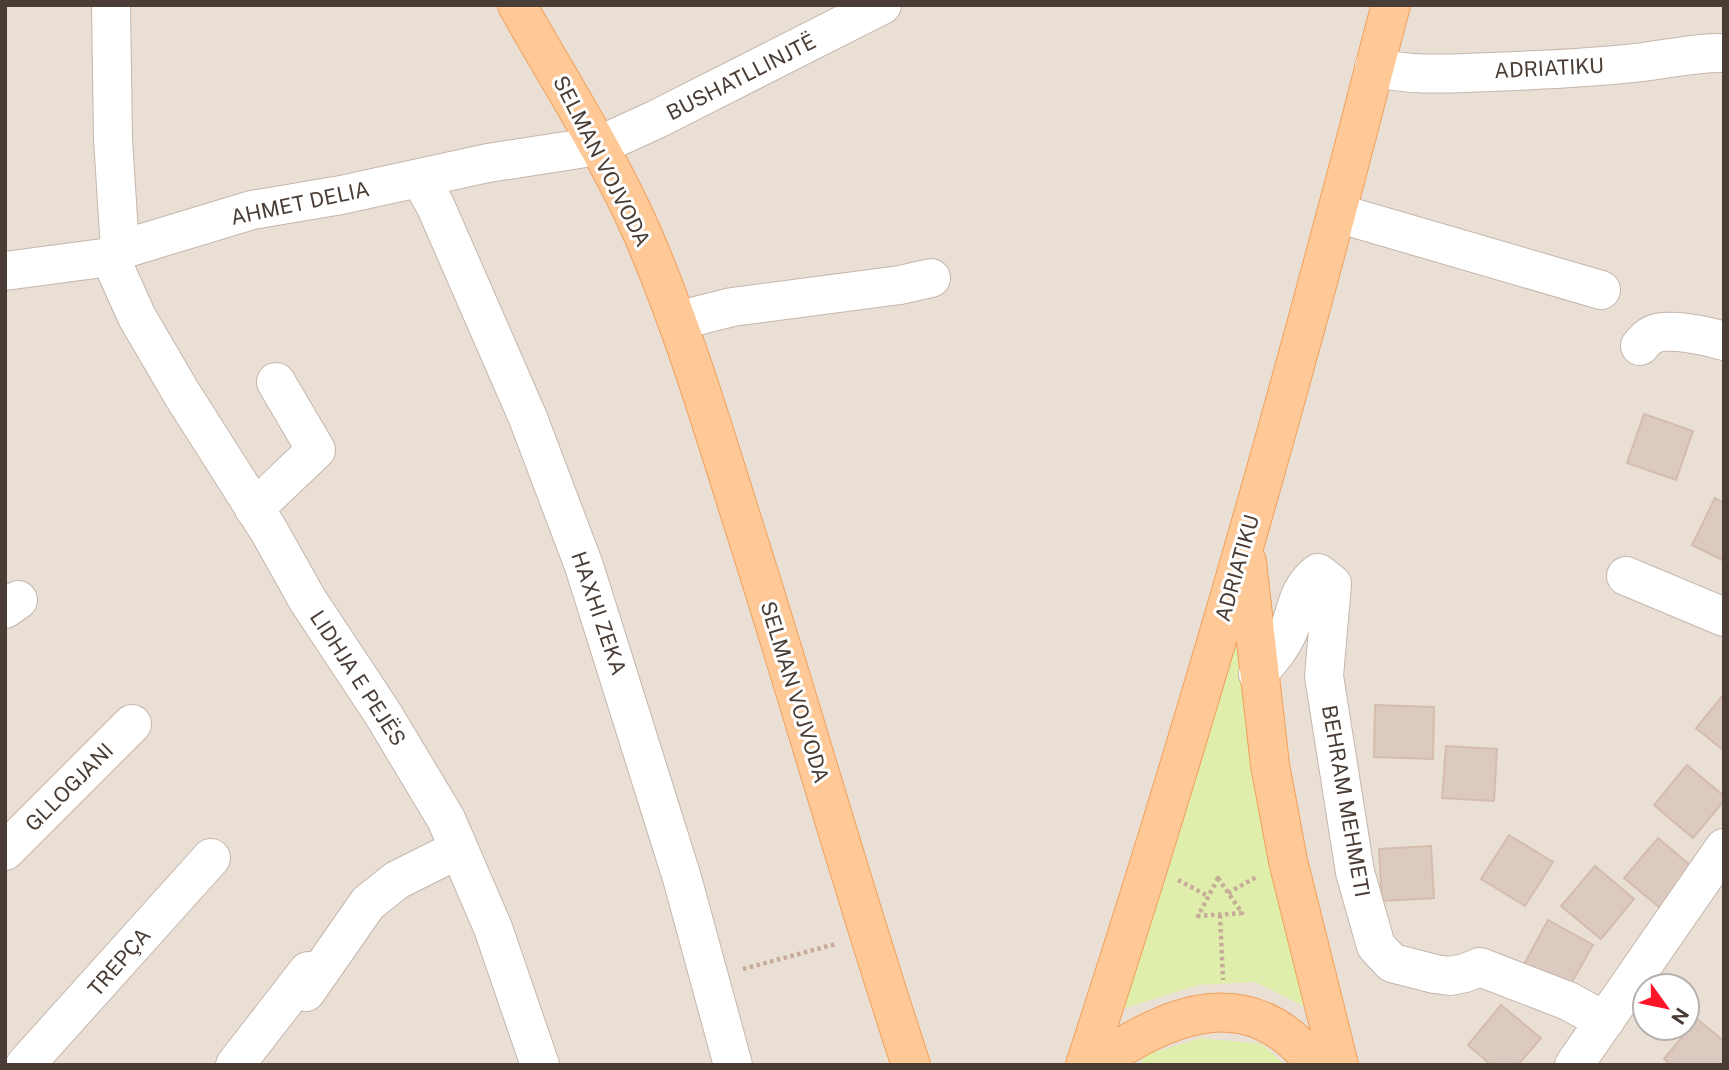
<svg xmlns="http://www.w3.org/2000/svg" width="1729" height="1070" font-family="'Public Sans',sans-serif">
<rect width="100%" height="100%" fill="#f6eee8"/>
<path fill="#eadfd5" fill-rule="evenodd" d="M5,5H1724V1065H5ZM1645,986H1687V1028H1645Z"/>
<path fill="#e0eeac" d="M1247,610L1307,1008L1255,982L1199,985L1122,1009L1167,874Z
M1200,1038L1262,1044L1285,1065H1139L1146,1055Z"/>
<path fill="#dcc9bf" stroke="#d4bcae" stroke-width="2" d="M1644,414L1693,431L1676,480L1627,463Z
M1715,498L1724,503V561L1692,545Z
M1724,694V751L1696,728Z
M1375,705L1434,707L1433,759L1374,757Z
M1446,746L1497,749L1494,801L1442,798Z
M1687,765L1724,796V801L1693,838L1654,805Z
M1509,835L1553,862L1525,906L1481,879Z
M1658,838L1697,871L1664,911L1624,878Z
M1431,846L1434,898L1382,901L1379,849Z
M1595,866L1634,899L1601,939L1561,906Z
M1548,920L1593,945L1567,991L1523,966Z
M1501,1005L1541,1038L1518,1065H1491L1468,1045Z
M1697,1019L1724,1041V1065H1671L1664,1059Z"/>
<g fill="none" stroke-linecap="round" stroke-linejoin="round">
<g stroke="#c5b6ac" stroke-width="40">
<path id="minor" d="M111,5L113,139L120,250
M1374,67C1413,77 1453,73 1492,72C1543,70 1593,68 1643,62C1670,59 1697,52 1724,53
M420,178L436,207L528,418L584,566L682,878L733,1065
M1337,213L1601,290
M110,257L137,317L182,394L269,531L307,599L383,714L446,819L493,928L540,1065
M5,271L110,257L120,250L252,210L341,195L488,163L598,146L657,119L882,5
M677,321L732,307L900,285L931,278
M1640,346C1643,342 1648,337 1652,335C1667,327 1708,336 1724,341
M254,509L316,450L276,382
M1626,576L1724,617
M5,609L18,600
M1258,674C1269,661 1281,648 1288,632C1298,608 1296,591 1318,573L1332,584L1324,676L1355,872L1376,946L1392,963L1435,974L1450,976L1465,973L1480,967L1568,1001L1605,1021
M5,851L132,724
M306,992L368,903L397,880L459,849
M25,1065L211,858
M235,1065L308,971
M1574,1065L1724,848"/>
</g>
<g stroke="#f1a05a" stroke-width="40">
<path id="major" d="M517,5C560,82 608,155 643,235C683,328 712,425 742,520C800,701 851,884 911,1065
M1247,562L1270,765L1288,861L1339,1065
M1085,1065C1177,784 1260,500 1336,214C1355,145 1372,75 1391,5
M1094,1065C1170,1012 1250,980 1316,1065"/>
</g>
<path stroke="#c6ab99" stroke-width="4.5" stroke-dasharray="3.5 3.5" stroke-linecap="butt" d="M1218,878L1242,913L1198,916Z
M1178,880L1208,896
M1228,893L1258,876
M1220,915L1223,980
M743,969L836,944"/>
<use href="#minor" stroke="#fff" stroke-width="38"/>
<use href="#major" stroke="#ffc997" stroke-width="38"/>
</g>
<g text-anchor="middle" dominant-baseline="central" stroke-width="6" stroke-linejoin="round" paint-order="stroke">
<g font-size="21" fill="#4a3d35" stroke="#fff">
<text transform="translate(1549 68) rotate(-3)">ADRIATIKU</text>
<text transform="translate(741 77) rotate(-27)">BUSHATLLINJTË</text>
<text transform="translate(602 161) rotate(63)">SELMAN VOJVODA</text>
<text transform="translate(300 203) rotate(-12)">AHMET DELIA</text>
<text transform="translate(1237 568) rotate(-74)">ADRIATIKU</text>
<text transform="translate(599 613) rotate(71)">HAXHI ZEKA</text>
<text transform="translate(358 678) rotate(57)">LIDHJA E PEJËS</text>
<text transform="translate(795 692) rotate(73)">SELMAN VOJVODA</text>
<text transform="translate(69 787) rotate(-45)">GLLOGJANI</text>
<text transform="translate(1346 801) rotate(80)">BEHRAM MEHMETI</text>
<text transform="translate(119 962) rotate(-49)">TREPÇA</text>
</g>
</g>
<rect width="1729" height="1070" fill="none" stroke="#4a3d35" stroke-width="14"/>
<g transform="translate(1666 1007) rotate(123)"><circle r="33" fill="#ffffff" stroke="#b7b1ae" stroke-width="2"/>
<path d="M0-5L12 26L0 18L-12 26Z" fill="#ff152a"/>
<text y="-10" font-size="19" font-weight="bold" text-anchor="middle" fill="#4a3d35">N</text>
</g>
</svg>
